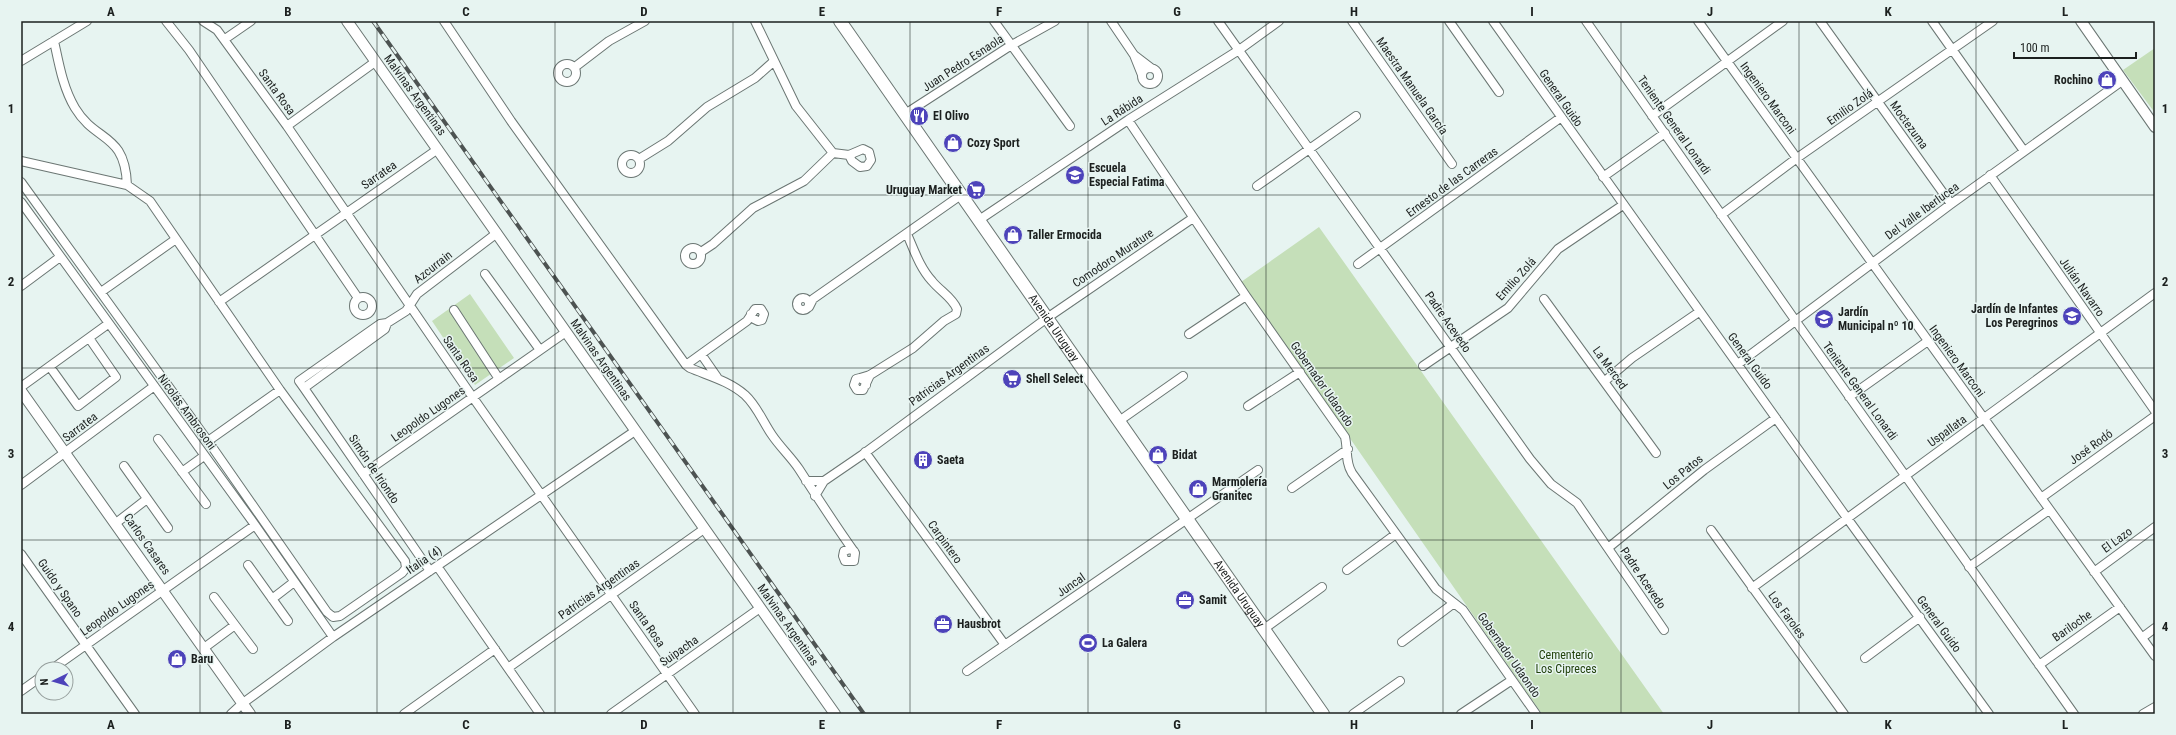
<svg xmlns="http://www.w3.org/2000/svg" width="2176" height="735" font-family="'Roboto Condensed',sans-serif">
<rect width="100%" height="100%" fill="#e7f4f1"/>
<path fill="#c5dfb9" d="M2155,48V113L2123,70Z
M1319,227L1664,714H1542L1241,282Z
M470,294L514,358L475,385L432,321Z"/>
<g fill="none" stroke-linecap="round" stroke-linejoin="round">
<g stroke="#6b7673" stroke-width="10">
<path id="minor" d="M166,21L189,50L358,298
M203,21L217,30L287,126L467,389L695,714
M444,21L511,121L686,365L690,368C709,376 729,381 745,395C757,406 763,422 772,435C780,447 791,457 799,469C817,497 835,525 855,553L854,561H845L843,556L844,551L850,549L854,551
M755,21L796,106L833,153L849,155L863,149L869,152L871,160L867,166L860,167L852,161L849,155
M994,21L1070,126
M1111,21L1134,55
M1218,21L1530,459L1551,484L1577,503L1664,630
M1352,21L1452,164
M1449,21L1499,92
M1493,21L1847,518L1989,714
M1586,21L1795,320L2074,714
M1698,21L2155,656
M1820,21L1951,204
M1932,21L2024,151
M225,39L251,21
M54,41C59,64 63,88 75,108C96,143 125,132 127,185
M21,61L87,21
M558 73a9 9 0 1 1 18 0a9 9 0 1 1-18 0Z
M575,67L609,41L645,21
M1142 76a8 8 0 1 1 16 0a8 8 0 1 1-16 0Z
M1142,75L1134,55L1151,68
M905,114L1010,46L1055,21
M1652,116L1783,21
M1128,120L1246,296L1345,437C1348,450 1345,462 1352,473L1436,589L1463,610L1536,714
M287,126L375,62
M622 164a9 9 0 1 1 18 0a9 9 0 1 1-18 0Z
M639,159L668,141L707,107L755,78L773,62
M21,161L127,185L150,201L280,390L405,561L406,568L402,573L340,616L333,617L327,612L208,441L21,182
M1990,175L2155,411
M1603,177L1665,133
M1257,186L1356,116
M21,202L255,525L333,637
M1721,215L1797,158L1993,21
M979,220L1128,120L1239,50L1279,21
M685 256a8 8 0 1 1 16 0a8 8 0 1 1-16 0Z
M701,252L713,244L753,208L804,181L833,153
M1358,264L1560,118
M485,274L540,350
M21,286L60,257
M101,292L176,239
M354 306a9 9 0 1 1 18 0a9 9 0 1 1-18 0Z
M797 304a6 6 0 1 1 12 0a6 6 0 1 1-12 0Z
M1544,299L1656,453
M219,302L438,149
M809,307L813,299L961,195
M454,310L499,379
M387,323L406,311L417,294L497,233
M1189,334L1246,296
M701,354L717,377
M1738,364L1951,204L2122,81
M686,365L747,321L755,309H761L764,314L762,320L758,321L752,318L751,314
M1423,366L1508,308L1558,249L1623,205
M50,367L78,406L116,377L89,338
M860,378L870,375L913,348L944,321L956,314L957,309C952,297 940,291 932,281C920,268 914,250 907,234
M1605,381L1632,358L1699,312
M866,385L865,381L860,378L856,379L854,385L857,390H863L870,375
M21,387L108,324
M304,388L385,329L387,323L380,324L299,381L304,388L430,571
M1849,397L1928,341
M1248,406L1300,372
M1119,421L1183,376
M158,439L206,504
M208,441L280,390
M865,452L1005,645
M124,466L168,528
M182,472L204,456
M363,474L566,332
M806,481H824L815,496
M824,481L862,455L1047,318L1193,218
M21,485L153,387
M1292,488L1348,449
M2041,498L2155,416
M116,523L147,499
M1711,530L1844,714
M1608,548L1704,470L1776,418
M21,554L135,714
M248,565L288,621
M437,566L540,714
M1969,567L2049,510
M1347,570L1396,534
M2094,572L2155,527
M1752,588L2155,293
M214,597L253,649
M272,599L294,582
M1264,629L1322,587
M2143,637L2155,628
M1402,642L1454,603
M204,648L235,625
M1865,658L1920,617
M2039,665L2120,607
M508,668L704,529
M52,669L255,525
M967,671L1258,470
M21,691L42,676
M231,714L243,703L333,637L635,431
M404,714L495,649
M611,714L760,608
M1353,714L1400,681
M1461,714L1512,680
M2143,714L2155,707"/>
</g>
<g stroke="#6b7673" stroke-width="12">
<path id="tertiary" d="M347,21L835,714
M2081,21L2155,127
M21,391L250,714"/>
</g>
<g stroke="#6b7673" stroke-width="14">
<g id="secondary">
<path id="s1" d="M840,21L1323,714"/>
</g>
</g>
<use href="#minor" stroke="#fff" stroke-width="8"/>
<use href="#tertiary" stroke="#fff" stroke-width="10"/>
<use href="#secondary" stroke="#fff" stroke-width="12"/>
<g stroke="#4d5352" stroke-width="4">
<path id="rail" d="M373,21L864,714"/>
</g>
<use href="#rail" stroke="#e7f4f1" stroke-width="2.5" stroke-dasharray="8" stroke-linecap="butt"/>
</g>
<path fill="none" stroke="#1c201f" stroke-width="1" stroke-opacity="0.55" d="M200,21V714M377,21V714M555,21V714M733,21V714M910,21V714M1088,21V714M1266,21V714M1443,21V714M1621,21V714M1799,21V714M1976,21V714M21,195H2155M21,368H2155M21,540H2155"/>
<defs>
<g id="shop-disc" transform="scale(1)"><circle r="9.5" fill="#4d43ba" stroke="#e7f4f1"/><path d="M-5-2.5h2.3a2.7 3.5 0 0 1 5.4 0H5L5.5 6h-11ZM-1.5-2.5h3a1.5 2.3 0 0 0-3 0Z" fill="#fff"/></g>
<g id="restaurant-disc" transform="scale(1)"><circle r="9.5" fill="#4d43ba" stroke="#e7f4f1"/><path d="M-5-6h1v4h1v-4h1v4h1v-4h1v5L-1.5 .5V6h-2V.5L-5-1ZM5-6V6H3V1.5H1.5Q1.5-4 5-6Z" fill="#fff"/></g>
<g id="school-disc" transform="scale(1)"><circle r="9.5" fill="#4d43ba" stroke="#e7f4f1"/><path d="M0-5L7-2L0 1L-7-2ZM-4 1L0 2.5L4 1V4Q0 6-4 4Z" fill="#fff"/></g>
<g id="supermarket-disc" transform="scale(1)"><circle r="9.5" fill="#4d43ba" stroke="#e7f4f1"/><path d="M-6-5.5h2.5l.6 2H6L4.5 2H-2.5L-4.4-4H-6ZM-1.5 3.2a1.3 1.3 0 1 0 .1 0ZM3 3.2a1.3 1.3 0 1 0 .1 0Z" fill="#fff"/></g>
<g id="building-disc" transform="scale(1)"><circle r="9.5" fill="#4d43ba" stroke="#e7f4f1"/><path d="M-4-6H4V6H1V3H-1V6H-4ZM-2.5-4.3h1.7v1.8h-1.7ZM.8-4.3h1.7v1.8H.8ZM-2.5-1h1.7V.8h-1.7ZM.8-1h1.7V.8H.8Z" fill="#fff"/></g>
<g id="office-disc" transform="scale(1)"><circle r="9.5" fill="#4d43ba" stroke="#e7f4f1"/><path d="M-6-3h4V-5.5h4V-3h4V5H-6ZM-1-4.5V-3h2v-1.5ZM-6 0V1H6V0Z" fill="#fff"/></g>
<g id="stadium-disc" transform="scale(1)"><circle r="9.5" fill="#4d43ba" stroke="#e7f4f1"/><path d="M0-5a6.5 5 0 1 0 0 10a6.5 5 0 1 0 0-10ZM-3.5-1.8h7v3.6h-7Z" fill="#fff"/></g>
</defs>
<g fill-rule="evenodd">
<use href="#shop-disc" x="2107" y="80"/>
<use href="#restaurant-disc" x="919" y="116"/>
<use href="#shop-disc" x="953" y="143"/>
<use href="#school-disc" x="1075" y="175"/>
<use href="#supermarket-disc" x="976" y="190"/>
<use href="#shop-disc" x="1013" y="235"/>
<use href="#school-disc" x="2072" y="316"/>
<use href="#school-disc" x="1824" y="319"/>
<use href="#supermarket-disc" x="1012" y="379"/>
<use href="#shop-disc" x="1158" y="455"/>
<use href="#building-disc" x="923" y="460"/>
<use href="#shop-disc" x="1198" y="489"/>
<use href="#office-disc" x="1185" y="600"/>
<use href="#office-disc" x="943" y="624"/>
<use href="#stadium-disc" x="1088" y="643"/>
<use href="#shop-disc" x="177" y="659"/>
</g>
<g text-anchor="middle" dominant-baseline="central" stroke-width="3" stroke-linejoin="round" paint-order="stroke">
<g font-size="12" fill="#1c201f" stroke="#e7f4f1">
<text transform="translate(963 63) rotate(-33)">Juan Pedro Esnaola</text>
<text transform="translate(1412 86) rotate(55)">Maestra Manuela García</text>
<text transform="translate(277 92) rotate(54)">Santa Rosa</text>
<text transform="translate(415 95) rotate(54)">Malvinas Argentinas</text>
<text transform="translate(1561 98) rotate(55)">General Guido</text>
<text transform="translate(1768 98) rotate(54)">Ingeniero Marconi</text>
<text transform="translate(1850 107) rotate(-35)">Emilio Zolá</text>
<text transform="translate(1122 110) rotate(-33)">La Rábida</text>
<text transform="translate(1674 125) rotate(55)">Teniente General Lonardi</text>
<text transform="translate(1909 125) rotate(54)">Moctezuma</text>
<text transform="translate(379 175) rotate(-35)">Sarratea</text>
<text transform="translate(1452 182) rotate(-36)">Ernesto de las Carreras</text>
<text transform="translate(1922 211) rotate(-36)">Del Valle Iberlucea</text>
<text transform="translate(1113 258) rotate(-34)">Comodoro Murature</text>
<text transform="translate(433 267) rotate(-38)">Azcurrain</text>
<text transform="translate(1516 279) rotate(-48)">Emilio Zolá</text>
<text transform="translate(2082 287) rotate(55)">Julián Navarro</text>
<text transform="translate(1448 322) rotate(55)">Padre Acevedo</text>
<text stroke="none"><textPath href="#s1" startOffset="374">Avenida Uruguay</textPath></text>
<text transform="translate(461 359) rotate(55)">Santa Rosa</text>
<text transform="translate(601 360) rotate(55)">Malvinas Argentinas</text>
<text transform="translate(1750 361) rotate(54)">General Guido</text>
<text transform="translate(1957 361) rotate(54)">Ingeniero Marconi</text>
<text transform="translate(1610 368) rotate(54)">La Merced</text>
<text transform="translate(949 375) rotate(-36)">Patricias Argentinas</text>
<text transform="translate(1322 384) rotate(55)">Gobernador Udaondo</text>
<text transform="translate(1860 391) rotate(54)">Teniente General Lonardi</text>
<text transform="translate(187 412) rotate(54)">Nicolás Ambrosoni</text>
<text transform="translate(428 414) rotate(-35)">Leopoldo Lugones</text>
<text transform="translate(80 427) rotate(-37)">Sarratea</text>
<text transform="translate(1947 431) rotate(-36)">Uspallata</text>
<text transform="translate(2091 447) rotate(-36)">José Rodó</text>
<text transform="translate(374 469) rotate(56)">Simón de Iriondo</text>
<text transform="translate(1683 472) rotate(-39)">Los Patos</text>
<text transform="translate(2117 540) rotate(-36)">El Lazo</text>
<text transform="translate(945 542) rotate(54)">Carpintero</text>
<text transform="translate(147 544) rotate(55)">Carlos Casares</text>
<text transform="translate(424 560) rotate(-34)">Italia (4)</text>
<text transform="translate(1643 578) rotate(56)">Padre Acevedo</text>
<text transform="translate(1071 585) rotate(-35)">Juncal</text>
<text transform="translate(60 588) rotate(55)">Guido y Spano</text>
<text transform="translate(599 589) rotate(-35)">Patricias Argentinas</text>
<text stroke="none"><textPath href="#s1" startOffset="698">Avenida Uruguay</textPath></text>
<text transform="translate(117 608) rotate(-35)">Leopoldo Lugones</text>
<text transform="translate(1787 615) rotate(54)">Los Faroles</text>
<text transform="translate(647 624) rotate(55)">Santa Rosa</text>
<text transform="translate(1939 624) rotate(54)">General Guido</text>
<text transform="translate(788 625) rotate(55)">Malvinas Argentinas</text>
<text transform="translate(2072 626) rotate(-35)">Bariloche</text>
<text transform="translate(679 651) rotate(-35)">Suipacha</text>
<text transform="translate(1509 655) rotate(55)">Gobernador Udaondo</text>
</g>
<g font-size="12" font-weight="bold" fill="#1c201f" stroke="#e7f4f1" text-anchor="start">
<text x="2093" y="80" text-anchor="end">Rochino</text>
<text x="933" y="116">El Olivo</text>
<text x="967" y="143">Cozy Sport</text>
<text x="1089" y="168">Escuela<tspan x="1089" dy="14">Especial Fatima</tspan></text>
<text x="962" y="190" text-anchor="end">Uruguay Market</text>
<text x="1027" y="235">Taller Ermocida</text>
<text x="2058" y="309" text-anchor="end">Jardín de Infantes<tspan x="2058" dy="14">Los Peregrinos</tspan></text>
<text x="1838" y="312">Jardín<tspan x="1838" dy="14">Municipal nº 10</tspan></text>
<text x="1026" y="379">Shell Select</text>
<text x="1172" y="455">Bidat</text>
<text x="937" y="460">Saeta</text>
<text x="1212" y="482">Marmolería<tspan x="1212" dy="14">Granitec</tspan></text>
<text x="1199" y="600">Samit</text>
<text x="957" y="624">Hausbrot</text>
<text x="1102" y="643">La Galera</text>
<text x="191" y="659">Baru</text>
</g>
<g font-size="12" fill="#23430d" stroke="#e7f4f1">
<text x="1566" y="655">Cementerio<tspan x="1566" dy="14">Los Cipreces</tspan></text>
</g>
</g>
<rect width="2176" height="735" fill="none" stroke="#e7f4f1" stroke-width="44"/>
<g transform="translate(54 681) rotate(265)"><circle r="19" fill="#e7f4f1" stroke="#969f9d"/>
<path d="M0-3L7 15L0 10L-7 15Z" fill="#4d43ba"/>
<text y="-6" font-size="11" font-weight="bold" text-anchor="middle" fill="#1c201f">N</text>
</g>
<path d="M2014 52v6h122v-6" fill="none" stroke="#1c201f" stroke-width="2"/>
<text x="2020" y="52" font-size="12" fill="#1c201f" stroke="#e7f4f1" stroke-width="3" paint-order="stroke">100 m</text>
<rect x="22" y="22" width="2132" height="691" fill="none" stroke="#1c201f" stroke-width="1.5"/>
<g font-size="13" text-anchor="middle" font-weight="bold" fill="#1c201f">
<text x="111" y="16">A</text>
<text x="288" y="16">B</text>
<text x="466" y="16">C</text>
<text x="644" y="16">D</text>
<text x="822" y="16">E</text>
<text x="999" y="16">F</text>
<text x="1177" y="16">G</text>
<text x="1354" y="16">H</text>
<text x="1532" y="16">I</text>
<text x="1710" y="16">J</text>
<text x="1888" y="16">K</text>
<text x="2065" y="16">L</text>
<text x="11" y="113">1</text>
<text x="2165" y="113">1</text>
<text x="11" y="286">2</text>
<text x="2165" y="286">2</text>
<text x="11" y="458">3</text>
<text x="2165" y="458">3</text>
<text x="11" y="631">4</text>
<text x="2165" y="631">4</text>
<text x="111" y="729">A</text>
<text x="288" y="729">B</text>
<text x="466" y="729">C</text>
<text x="644" y="729">D</text>
<text x="822" y="729">E</text>
<text x="999" y="729">F</text>
<text x="1177" y="729">G</text>
<text x="1354" y="729">H</text>
<text x="1532" y="729">I</text>
<text x="1710" y="729">J</text>
<text x="1888" y="729">K</text>
<text x="2065" y="729">L</text>
</g>
</svg>
